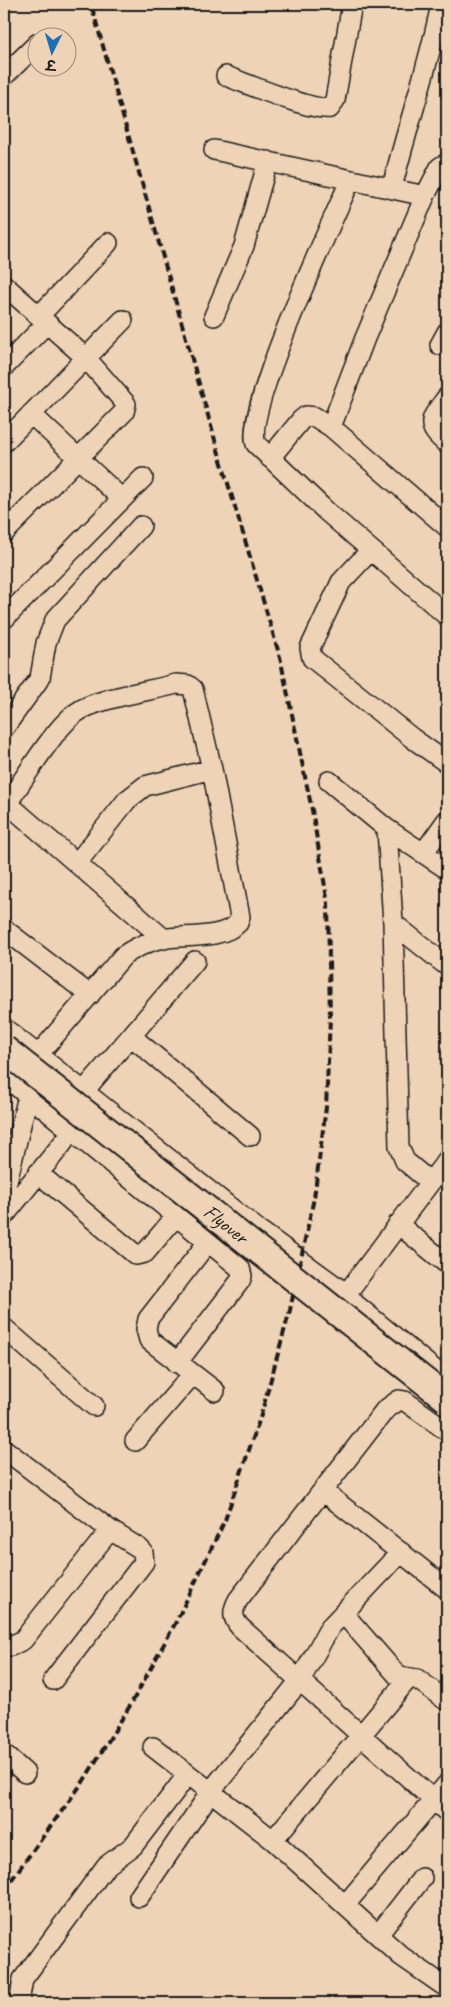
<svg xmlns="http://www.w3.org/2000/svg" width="451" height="2007" font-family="Caveat,'Playpen Sans Deva',sans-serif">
<rect width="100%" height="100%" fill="#efd3b6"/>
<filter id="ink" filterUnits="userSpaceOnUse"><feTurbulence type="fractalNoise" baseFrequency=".02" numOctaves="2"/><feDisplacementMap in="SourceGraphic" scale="10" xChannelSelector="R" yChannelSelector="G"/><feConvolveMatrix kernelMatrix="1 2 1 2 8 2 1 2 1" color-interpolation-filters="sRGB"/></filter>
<g filter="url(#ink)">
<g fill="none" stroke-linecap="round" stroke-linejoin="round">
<g stroke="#1c1c1c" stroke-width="22">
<path id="minor" d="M4,76L38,43
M226,76C248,84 310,111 330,108L335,100L352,4
M214,150L425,196
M350,181C332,222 243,412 256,444L326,511L447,616
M392,188C407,126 429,66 441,4
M4,285L86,358L126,404L124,412L4,533
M40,315L108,243
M214,316L244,246L268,161
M440,345L447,332
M4,367L47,323
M447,397C431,419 423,424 447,444
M31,414L122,499
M331,427L365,338L425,196L440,167L447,163
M4,442L123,320
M270,458L301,420L306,416L315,417L331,427L447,527
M371,550L341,582L310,648L312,658L412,738L447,763
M4,619L143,478
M4,728L40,678L46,643L55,620L141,526
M329,781L387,829L447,869
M7,803L164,939
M4,808C22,783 53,729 76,713C96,698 151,691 176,684L188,685L193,689L212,769L240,917L238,923C221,941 178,934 155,940C143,944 133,949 123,956L38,1055L4,1194
M387,829L393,923L399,1147L405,1161L430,1182
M424,852L447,820
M77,863L127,800L145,786L212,769
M393,923L447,966
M4,929L90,995
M4,1028L260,1231L348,1295
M131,1036L250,1136
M4,1076L240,1268L242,1276L240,1281L177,1363
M84,1091L195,961
M447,1160L350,1289L348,1295L355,1304L447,1380
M38,1173L136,1255L145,1253L176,1216
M4,1216L63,1143
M398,1224L447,1264
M208,1242L148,1319L146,1329L149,1340L215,1391
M4,1328L94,1406
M447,1431L405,1401L399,1400L385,1410L238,1600C232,1611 232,1618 240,1627L447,1812
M135,1441L193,1374
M4,1449L110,1530L139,1548L143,1552L144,1562L53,1680
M323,1491L447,1589
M343,1613L398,1676L417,1679L447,1701
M4,1643L11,1646L23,1640L110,1530
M153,1747L273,1840L401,1956L447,1988
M4,1754L25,1773
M273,1840L409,1678
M139,1897L212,1790L301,1679L330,1627L401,1552
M345,1905L447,1784
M378,1935L422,1878
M19,2003L23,1979L106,1866L133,1846L188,1774"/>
</g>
<use href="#minor" stroke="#efd3b6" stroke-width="19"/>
<path stroke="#1c1c1c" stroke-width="4" stroke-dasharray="8 4" stroke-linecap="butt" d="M4,1890L83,1782L131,1704L176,1622L225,1520L261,1415L290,1310L314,1198L326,1107L330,1018L328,904L312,810L280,657L215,440L91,4"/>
<g stroke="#1c1c1c" stroke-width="30" stroke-linecap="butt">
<path id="secondary-bridge" d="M4,1049L447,1399"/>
</g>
<use href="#secondary-bridge" stroke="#efd3b6" stroke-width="26"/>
</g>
</g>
<g text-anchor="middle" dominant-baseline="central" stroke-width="4.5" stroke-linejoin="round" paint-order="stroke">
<g font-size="21" fill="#1c1c1c" stroke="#efd3b6">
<text transform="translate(226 1224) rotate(38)">Flyover</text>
</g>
</g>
<rect width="451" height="2007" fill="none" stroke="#efd3b6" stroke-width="20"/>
<rect x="10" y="10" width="431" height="1987" fill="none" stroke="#1c1c1c" stroke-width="2" filter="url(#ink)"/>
<g transform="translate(52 52) rotate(185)"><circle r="24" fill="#efd3b6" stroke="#9b8a78"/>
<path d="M0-4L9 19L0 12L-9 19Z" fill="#1f6fb2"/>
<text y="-8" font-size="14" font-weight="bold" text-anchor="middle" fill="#1c1c1c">उ</text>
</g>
</svg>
